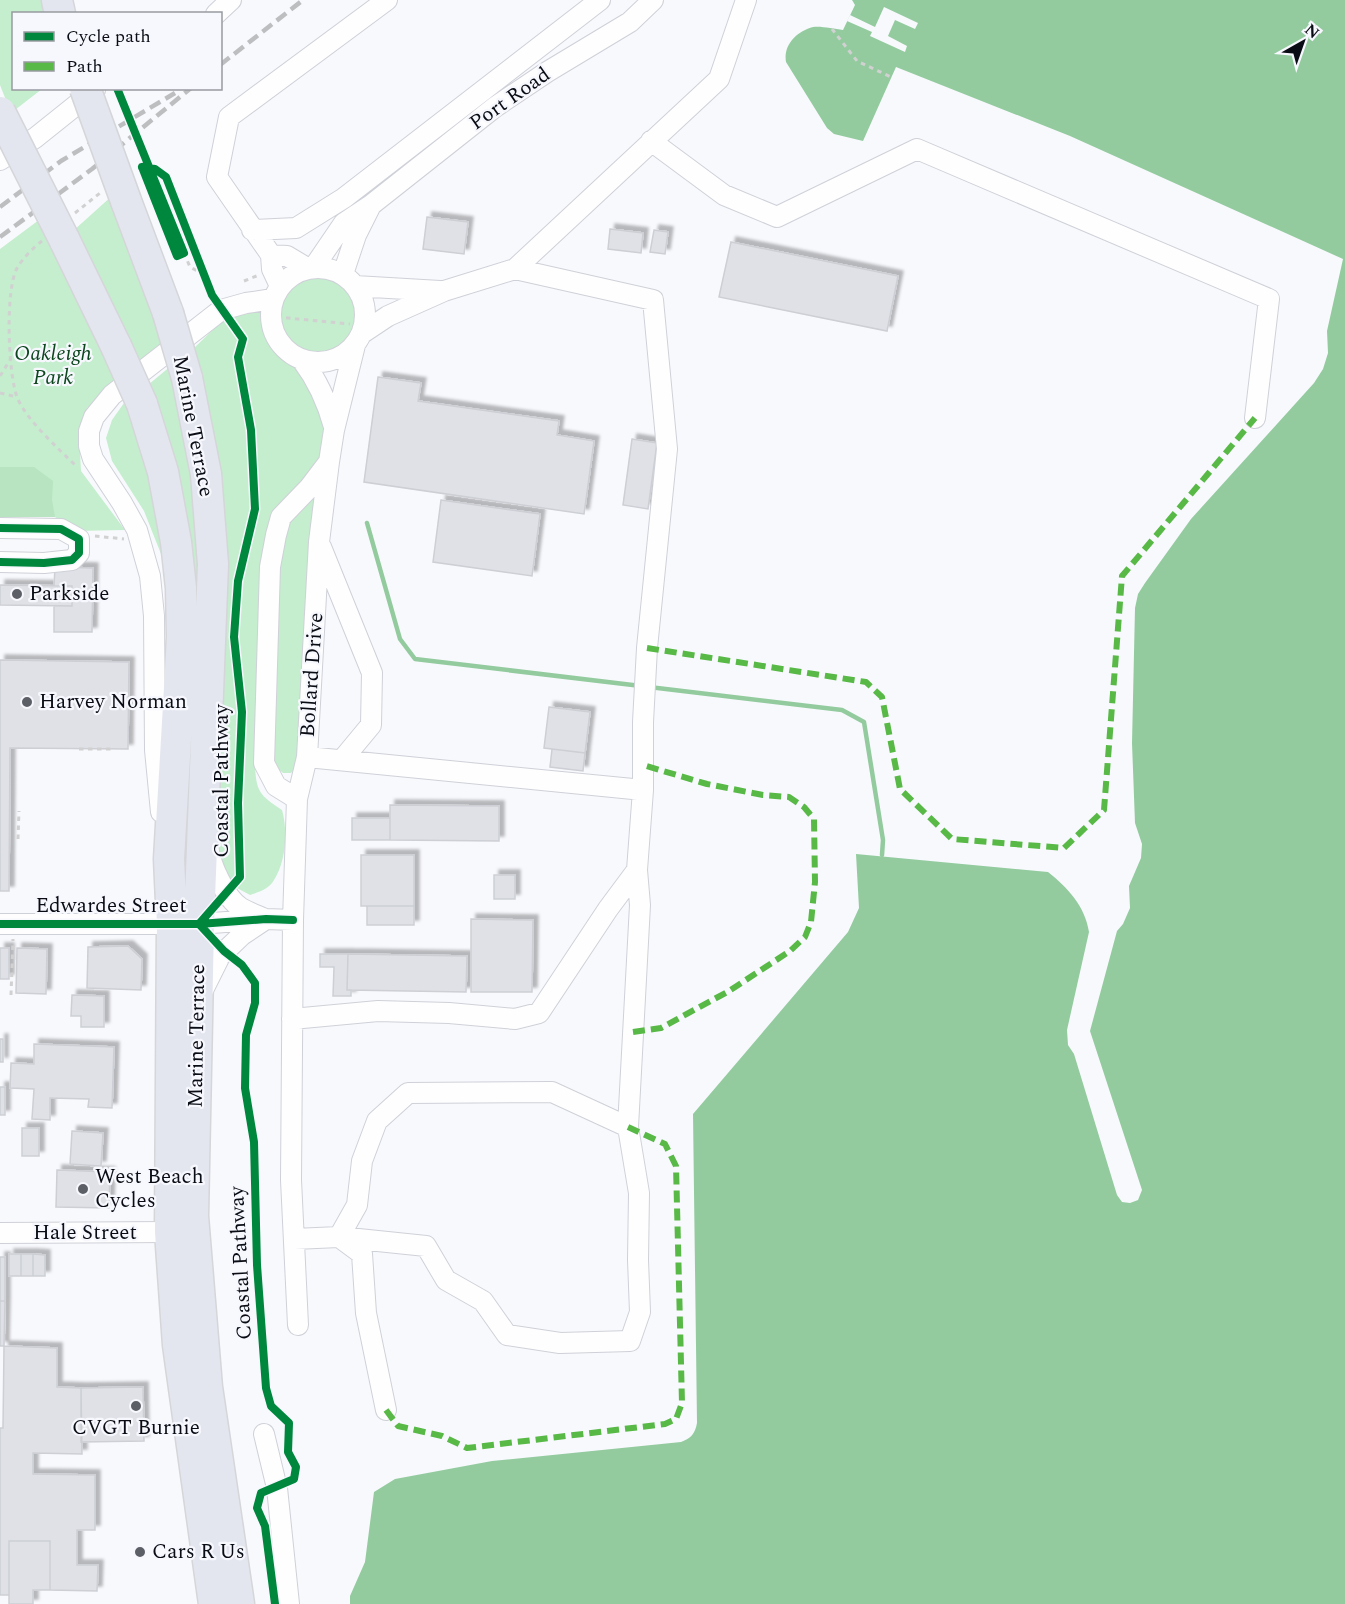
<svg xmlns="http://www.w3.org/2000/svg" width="1345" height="1604" font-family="Spectral,serif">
<defs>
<filter id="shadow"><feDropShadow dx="5" dy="-5" stdDeviation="1.5" flood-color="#0004"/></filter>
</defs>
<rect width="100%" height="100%" fill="#f8f9fd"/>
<path fill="#c4eecd" d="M0,0H45L48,13L14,14V88L42,89L11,113L0,85Z
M113,195L165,343L141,365L73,231Z
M39,220L120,378L87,408L79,434L81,471L125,530L75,531L55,517H0V249Z
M279 315a39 39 0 1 1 78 0a39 39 0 1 1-78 0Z
M266,296V329L278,354L302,370L317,391L324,424L320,458L311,478L275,514L255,764C256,791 259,795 282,810C288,831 286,861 274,880C269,889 259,892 250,895L237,888L226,875L219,849L218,754L189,353L229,314Z
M172,365L177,380L202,537L188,888L184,889L192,606L148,385Z
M124,403L142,442L167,556V611L163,559L144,511L112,461L106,438L112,420Z
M316,486L297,767L291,773H283L276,767L267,737L279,537Z"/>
<path fill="#b8e4c2" d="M0,467H34L53,481L52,500L55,517H0Z"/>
<path fill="#93cb9f" d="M852,0H1345V1604H350V1596L365,1562L374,1492L395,1479L492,1461L681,1442C691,1438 695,1434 697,1423L693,1114L848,932L859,908L856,854L1048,872C1068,888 1085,906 1089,932L1067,1030L1068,1045L1074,1054L1117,1195L1122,1202L1130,1203L1138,1200L1142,1190L1090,1031L1117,931L1123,924L1130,908L1129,886L1141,858L1142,844L1135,823L1132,743L1135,608L1138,594L1145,583L1191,519L1314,383L1323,369L1328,353L1327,331L1343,259L1070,136L896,67L863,141L834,134L827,128L786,62C783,45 797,31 813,27C822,26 834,29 843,30L855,5Z"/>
<path fill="#f8f9fd" d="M884,7L918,23L915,29L895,20L888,36L907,46L905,52L870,36L872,32L847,21L850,15L875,27Z"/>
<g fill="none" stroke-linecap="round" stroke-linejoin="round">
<path stroke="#93cb9f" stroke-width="4.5" d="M367,523L400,639L415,659L641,686
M649,687L842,710L864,722L883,840L882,855"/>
</g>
<path fill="#dfe1e7" stroke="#cdcfd5" stroke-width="1.5" filter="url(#shadow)" d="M427,217L468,222L464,254L423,249Z
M610,229L643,233L641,253L608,249Z
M654,230L668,232L665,254L650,252Z
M731,242L898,276L887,331L719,297Z
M378,377L421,383L418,401L559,421L557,435L594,441L584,514L364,482Z
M632,439L657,443L648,509L623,505Z
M441,500L540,514L532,576L433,562Z
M55,567L93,568L92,632H54V606H72V586H54Z
M0,585L72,586V606L0,605Z
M0,660L129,662L128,749L10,748L9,891H0Z
M549,707L590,712L585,753L544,748Z
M552,749L585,753L583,771L550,767Z
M390,805L499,806V841L390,840Z
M352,818H390V840H352Z
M361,855H414V906H361Z
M494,875H515V899H494Z
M367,906H414V925H367Z
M471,919L533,920L532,992H471Z
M128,946L142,959L141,990L87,988L88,947Z
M0,948H9V979H0Z
M17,948L47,949L46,994L16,993Z
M320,954H348L347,990H351V996H333L334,967H320Z
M348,954L467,956L466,992L347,990Z
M72,995L104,996V1027H81V1016H71Z
M0,1039H3V1062H0Z
M34,1044L114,1047L112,1108L88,1107L89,1099L50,1098V1120L32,1119L34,1089L10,1088L11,1063L34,1064Z
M0,1087H5V1115H0Z
M22,1128H39V1156H22Z
M72,1131L103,1133L101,1166L70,1164Z
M57,1170L110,1172L109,1208L56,1207Z
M9,1254H21V1276H9Z
M21,1254H33V1276H21Z
M33,1254L45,1255V1276H33Z
M0,1257H5V1301H0Z
M0,1301H5L4,1346H0Z
M4,1346L57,1348V1387L81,1388L82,1454L33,1453V1474L95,1475V1530H77V1565H98L97,1591L50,1590V1541H9V1595H0V1428H3Z
M143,1387L144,1441L81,1442V1388Z
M9,1541H50V1590H33V1604H9Z"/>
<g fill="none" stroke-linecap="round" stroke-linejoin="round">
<g stroke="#cfd1d8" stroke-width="22">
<path id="minor" d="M216,14L231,0
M651,141L724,195L777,217L917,149L1269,299L1255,418
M0,160L35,138L95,90
M252,230L296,228L344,198L600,0
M271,255L287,256L307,268
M314,267L344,223L371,205L495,107L547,72L630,22L653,0
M271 315a47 47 0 1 1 94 0a47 47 0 1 1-94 0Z
M343,274L356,235L370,207
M280,286L272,269L271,255L217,177L229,117L387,0
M355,286L440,291
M361,334L388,316L444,291L515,269L719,79L746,0
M302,360C318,381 327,401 334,427
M0,528L61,529L79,539V553L72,560L44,563L0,562
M321,547L372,673L371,725L342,760
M307,757L643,790
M297,799L276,786L264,763L270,567L276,535L281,517L309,488L328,463
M161,812L155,750L154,616L150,576L137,530L122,503L93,459L89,446V431L94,417L112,395L221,310L246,303L273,299
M208,846C210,864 225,898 241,908C248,912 256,915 263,918
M0,924H199L266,919L293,920
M202,992L220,956L242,935L263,921
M292,1019L378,1011L449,1013L515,1019L539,1013L608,909L637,870L643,790V722L647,648L667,449L653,300L515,269
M628,1127L552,1092L408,1093L377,1121L362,1161L357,1205L339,1237L426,1246L446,1280L483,1301L507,1335L560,1343L630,1341L640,1312L638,1260L639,1193L628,1127L640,905L637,870
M0,1233L170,1232
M294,1239L339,1237L362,1254L366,1313L386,1410
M298,1325L291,1180L293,920L297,799L307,757L319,542L329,462L334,430L355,345
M264,1434L277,1488L289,1604"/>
</g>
<g stroke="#d5d6d9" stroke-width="33">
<path id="highway" d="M57,0L60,14
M126,201L168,313
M64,239L116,346
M187,378L206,474L213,564L199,924L193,1216L207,1387L239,1604
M142,404L163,472L176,542L181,588L182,637L169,859L172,924L170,1232L178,1345L214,1604"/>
</g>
<path stroke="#d1d1d2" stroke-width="3" stroke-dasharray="4.5 4.5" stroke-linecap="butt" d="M832,29L857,61L891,77
M75,213L100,193
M42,241C34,247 22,259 17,268C5,291 8,372 17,397C26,420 59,449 77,467
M184,253L190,267L205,275
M244,281L259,275
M277,317L350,324
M0,376L10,360
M0,393L17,397
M95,536L124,539
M79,749H111
M18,839L19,811
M11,995L13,939"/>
<use href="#minor" stroke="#fefeff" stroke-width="20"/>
<use href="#highway" stroke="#e4e6ef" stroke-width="30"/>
<path stroke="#bdbec0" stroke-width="4.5" stroke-dasharray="12 6" stroke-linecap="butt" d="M220,65L303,0
M0,207L61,161L175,93
M0,237L92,169L191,88"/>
<g stroke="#d5d6d9" stroke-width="33" stroke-linecap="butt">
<path id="highway-bridge" d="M85,88L126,201
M0,112L64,239
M168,313L187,378
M116,346L142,404"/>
</g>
<use href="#highway-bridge" stroke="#e4e6ef" stroke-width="30"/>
<path stroke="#58b947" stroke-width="6" stroke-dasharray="12 6" stroke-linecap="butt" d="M647,648L866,682L882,697L900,789L952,839L1064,848L1104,810L1122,576L1255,418
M633,1032L661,1028L729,991L790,951L805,937L811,922L815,882L814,819L804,807L789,797L763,795L707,784L643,765
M386,1410L398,1426L442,1436L467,1448L665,1424L676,1419L682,1403L676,1166L665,1144L628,1127"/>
<g stroke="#f7f8fe" stroke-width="11">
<path id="cycleway" d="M117,88L184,253L177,256L142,167
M142,167L155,169L166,177L212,295L243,339L238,357L251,430L255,509L238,581L234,637L242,712L238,803L240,877L199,924L224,951L242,965L255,983V1003L246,1035L245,1088L254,1142L257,1265L266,1388L271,1406L289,1423L288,1452L296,1467L294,1479L261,1493L257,1508L265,1526L275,1604
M0,528L61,529L79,539V553L72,560L44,563L0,562
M0,924H199L266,919L293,920"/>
</g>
<use href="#cycleway" stroke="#00873e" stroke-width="8"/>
</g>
<g fill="#5d5f66" stroke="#f7f8fe" stroke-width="2">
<circle cx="17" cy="594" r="6"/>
<circle cx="27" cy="702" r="6"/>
<circle cx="83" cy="1189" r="6"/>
<circle cx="136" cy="1406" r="6"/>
<circle cx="140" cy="1552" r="6"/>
</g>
<g text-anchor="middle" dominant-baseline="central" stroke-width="4.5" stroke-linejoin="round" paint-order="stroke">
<g font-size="21" fill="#090c14" stroke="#f7f8fe">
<text transform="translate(510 99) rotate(-35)">Port Road</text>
<text transform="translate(193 426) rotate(79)">Marine Terrace</text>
<text transform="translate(312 675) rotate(-86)">Bollard Drive</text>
<text transform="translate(222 781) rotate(-90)">Coastal Pathway</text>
<text x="111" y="906">Edwardes Street</text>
<text transform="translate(197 1036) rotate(-89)">Marine Terrace</text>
<text x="85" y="1233">Hale Street</text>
<text transform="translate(241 1263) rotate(-93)">Coastal Pathway</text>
</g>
<g font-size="21" font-style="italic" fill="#0b461d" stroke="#f7f8fe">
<text x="53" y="354">Oakleigh<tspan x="53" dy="24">Park</tspan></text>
</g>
<g font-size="21" fill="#090c14" stroke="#f7f8fe" text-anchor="start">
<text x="29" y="594">Parkside</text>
<text x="39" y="702">Harvey Norman</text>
<text x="95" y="1177">West Beach<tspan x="95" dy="24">Cycles</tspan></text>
<text x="136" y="1428" text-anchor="middle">CVGT Burnie</text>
<text x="152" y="1552">Cars R Us</text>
</g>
</g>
<rect x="12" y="12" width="210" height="78" fill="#f7f8fe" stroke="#989aa0" stroke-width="1.5"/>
<rect x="24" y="32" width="30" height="9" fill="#00873e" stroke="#989aa0" stroke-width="1.5"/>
<text x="66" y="42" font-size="18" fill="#090c14">Cycle path</text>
<rect x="24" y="62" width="30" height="9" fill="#58b947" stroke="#989aa0" stroke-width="1.5"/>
<text x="66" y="72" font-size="18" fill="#090c14">Path</text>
<g transform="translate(1303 42) rotate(40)" stroke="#f7f8fe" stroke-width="4.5" paint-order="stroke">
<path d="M0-4.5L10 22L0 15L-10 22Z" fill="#090c14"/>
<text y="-9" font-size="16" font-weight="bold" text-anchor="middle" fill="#090c14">N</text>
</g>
</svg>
